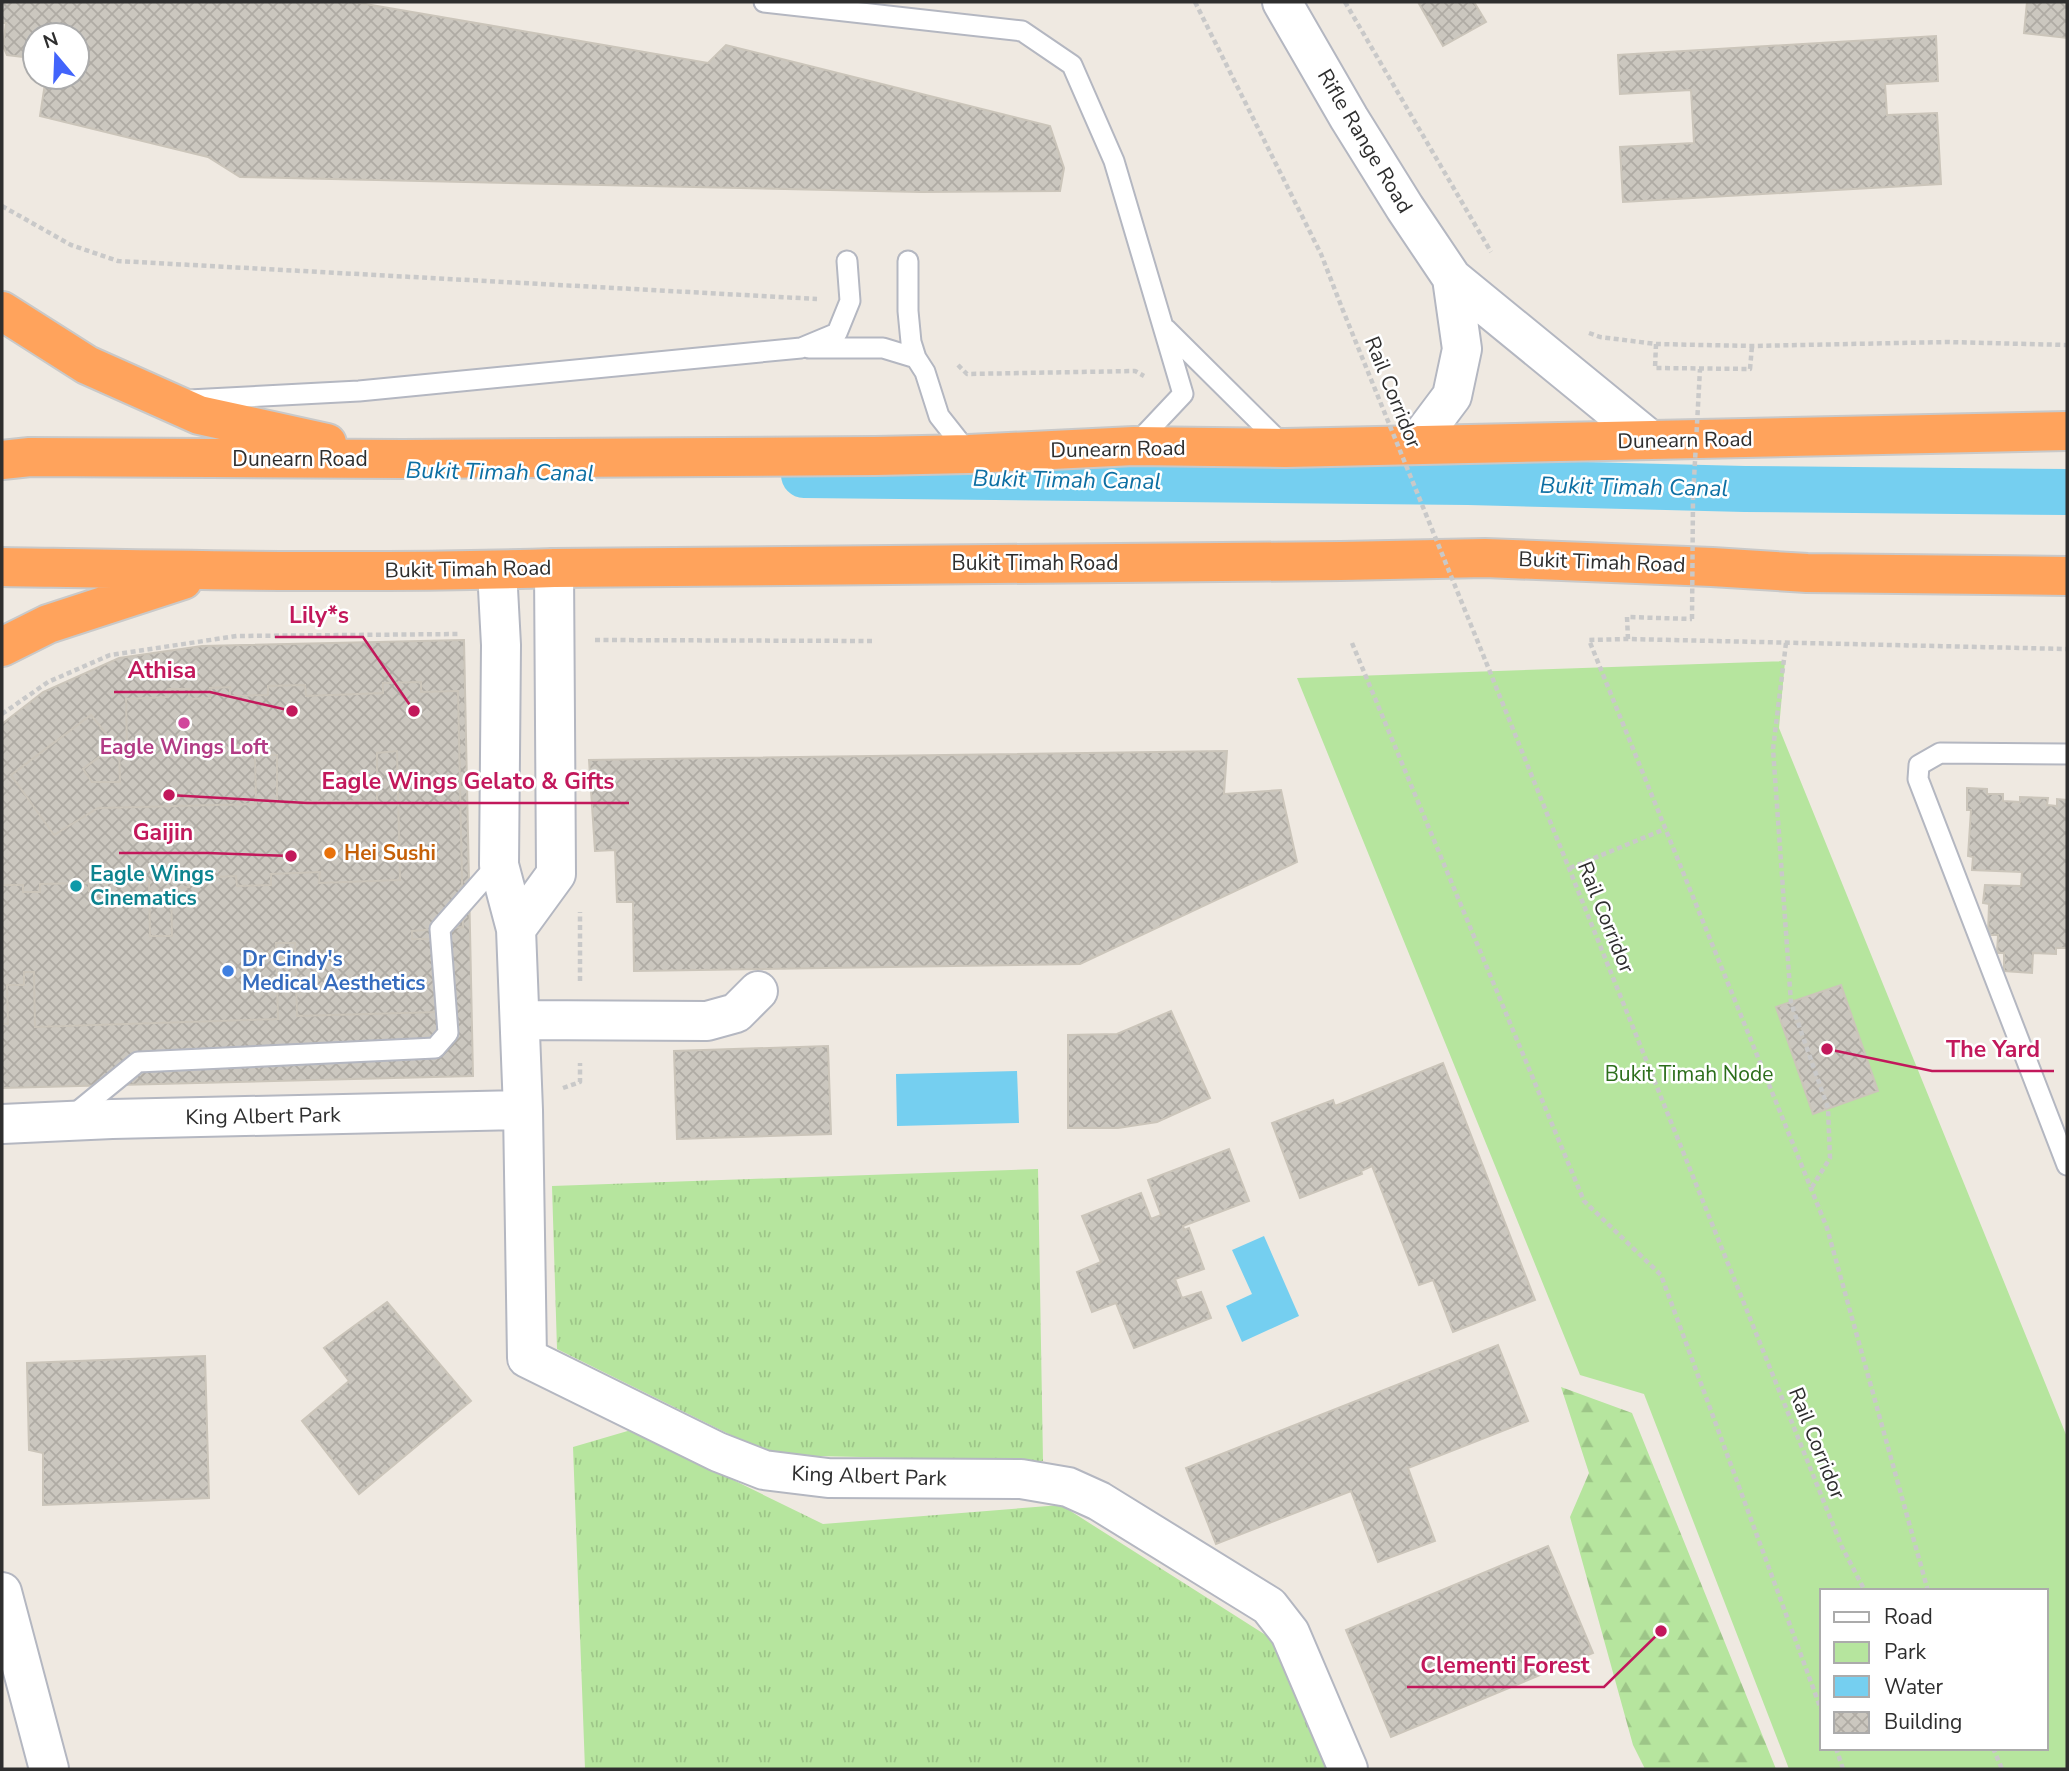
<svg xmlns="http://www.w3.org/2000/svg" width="2069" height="1771" font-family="'Nunito Sans',sans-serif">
<defs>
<pattern id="grass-tufts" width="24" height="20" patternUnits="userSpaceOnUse" patternTransform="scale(1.75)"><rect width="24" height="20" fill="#b6e59e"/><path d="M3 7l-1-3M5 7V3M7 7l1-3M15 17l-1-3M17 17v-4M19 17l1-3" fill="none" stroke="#9dc588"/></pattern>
<pattern id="forest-firs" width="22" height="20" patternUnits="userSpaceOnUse" patternTransform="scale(1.75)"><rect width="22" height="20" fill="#b6e59e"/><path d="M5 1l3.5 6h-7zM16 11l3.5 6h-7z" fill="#9dc588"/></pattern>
<pattern id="building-cross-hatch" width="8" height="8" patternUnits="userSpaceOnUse" patternTransform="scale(1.75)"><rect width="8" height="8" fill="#cbc7bf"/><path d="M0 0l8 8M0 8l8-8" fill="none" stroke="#afaba4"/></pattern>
</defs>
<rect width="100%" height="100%" fill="#efe9e1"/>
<path fill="url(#grass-tufts)" d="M1038,1169L1043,1461L771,1455L557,1349L552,1186Z
M631,1430L823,1524L1061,1505L1272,1639L1329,1769H585L573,1447Z"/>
<path fill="url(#forest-firs)" d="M1561,1387L1632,1413L1776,1769H1645L1633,1745L1570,1517L1589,1473Z"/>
<path fill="#b6e59e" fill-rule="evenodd" d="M1785,661L1779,728L2067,1437V1769H1789L1644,1394L1580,1375L1297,678ZM1822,1591H2046V1748H1822Z"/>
<path fill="#75cff0" d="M1017,1071L1019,1123L897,1126L896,1074Z
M1264,1236L1299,1316L1242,1342L1226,1306L1252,1294L1232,1250Z"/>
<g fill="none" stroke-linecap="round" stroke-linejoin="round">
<path stroke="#75cff0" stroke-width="46" d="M804,475L1468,482L1745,489L2067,492"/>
</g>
<path fill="url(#building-cross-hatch)" stroke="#cbc5ba" stroke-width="2" d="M2,2H354L708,63L726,45L1050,126L1064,168L1060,191L921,192L240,177L208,157L40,116L46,77H77V35H35L31,58L7,55L3,46L6,23H2Z
M1418,2H1474L1486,22L1443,46Z
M2027,2H2067V38L2024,33Z
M1936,36L1938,81L1885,84L1887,115L1937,113L1941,184L1623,202L1620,147L1694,143L1691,90L1620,94L1618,55Z
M464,640L473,1076L2,1088V724L43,692L119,658L202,646Z
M421,682V692L458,691L463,927L412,931V939H437L438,1012L297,1016L295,943H276L278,1019L35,1027L34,972H24V985H7L8,1024H2V885H23V892H40V884L89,883V891H107V882L149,880L150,936H172L171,888L189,887V878L236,876L237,886L271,885V874L320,872L319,883L400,880L397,751L377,753V801L277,802V755H255L256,804L98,808L54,835L11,775L91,715L108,736V750L83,769L92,782H120L119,749H127L126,699L168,697V689H189V699L210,698V688L230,687V696L268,695V686L305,685L306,696L383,693V683Z
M1227,751L1224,794L1281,790L1297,862L1080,964L634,971L633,902H617L615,850L595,851L589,760Z
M1967,788L1987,789V794H2003V801L2020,802V797L2048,798L2047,805L2057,806V799L2067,800V974V948H2056V954L2033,953L2032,973L2004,971V953H1997L1998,935H1988L1989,904L1983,903L1985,885L2021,886L2022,872L1972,870L1973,857L1968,856L1971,810H1967Z
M1841,985L1878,1091L1813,1114L1776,1007Z
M1171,1011L1210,1098L1157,1122L1118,1128H1068V1035L1117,1034Z
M828,1046L831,1134L677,1139L674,1051Z
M1443,1063L1535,1300L1453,1332L1433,1280L1419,1285L1372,1166L1361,1171L1362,1174L1300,1198L1272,1123L1333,1100L1335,1106Z
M1229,1149L1249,1201L1183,1226L1184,1230L1189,1228L1204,1269L1175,1279L1182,1298L1201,1292L1211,1318L1134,1348L1116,1303L1092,1312L1077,1272L1101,1262L1082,1216L1141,1193L1151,1219L1161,1215L1148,1180Z
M387,1302L471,1401L359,1494L302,1421L349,1381L324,1348Z
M1498,1345L1528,1421L1408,1468L1435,1541L1378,1562L1351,1491L1216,1544L1186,1468Z
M205,1356L209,1498L43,1505V1453L29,1450L27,1363Z
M1548,1546L1593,1653L1391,1737L1346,1630Z"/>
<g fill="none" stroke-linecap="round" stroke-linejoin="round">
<g stroke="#b4b7c1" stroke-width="23">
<path id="lane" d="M764,2L1022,31L1072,65L1114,161L1183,394
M908,261V311L911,342L916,358L925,372L939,416L969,454
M1166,329L1285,447
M809,348H883L916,358
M189,400L359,391L801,348L837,333L850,301L847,261
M1134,446L1183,394
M2067,754L1940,753L1919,765L1918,779L2067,1165
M72,1116L138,1062L435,1048L448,1033L440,929L499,862"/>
</g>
<g stroke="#b4b7c1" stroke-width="42">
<path id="street" d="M1282,2L1349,118L1405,208L1452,278L1650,440
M1416,444L1452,396L1462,349L1452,278
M497,570L501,645L499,865L516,929L523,1110L527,1358L718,1452L764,1470L828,1478L1021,1479L1068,1487L1099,1501L1269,1606L1290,1633L1348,1769
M516,929L556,874L554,568
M520,1020L707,1021L736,1013L758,991
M2,1124L112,1119L523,1110
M2,1592L49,1769"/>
</g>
<g stroke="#c9c9c9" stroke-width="42">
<path id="highway" d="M2,311L87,365L199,415L327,443
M2,460L30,457L403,459L875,456L969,454L1134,446L1285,448L2067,431
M2,567C186,570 370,574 554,568L1341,561L1485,558L1712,567L1807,573L2067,576
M2,647L48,624L183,580"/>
</g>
<path stroke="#c9c9c9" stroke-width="4.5" stroke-dasharray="5 3.5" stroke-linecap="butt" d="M1195,2L1321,254L1342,308
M1345,2L1491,252
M2,206L71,245L118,261L817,299
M1589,333L1600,337L1656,344L1752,346L1948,342L2067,345
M1656,344L1655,368L1750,369L1752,346
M958,365L967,374L1135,371L1144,376
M1628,639L1627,617L1692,619
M595,640L875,641
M1352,643L1584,1201L1661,1275L1822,1712
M1786,643L1773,749L1791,1003L1828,1108L1830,1158L1812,1187
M1486,662L1842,1547L1865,1591
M2,714L48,682L110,655L237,636L459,634
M1570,868L1665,829
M580,981V912
M563,1088L580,1082V1063
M1928,1591L1827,1228L1589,640L1628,639L2067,649
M1836,1748L1843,1769
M1993,1748L2002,1769"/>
<use href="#lane" stroke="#fff" stroke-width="19"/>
<use href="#street" stroke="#fff" stroke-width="38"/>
<use href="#highway" stroke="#ffa35c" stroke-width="38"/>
<path stroke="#c9c9c9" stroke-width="4.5" stroke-dasharray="5 3.5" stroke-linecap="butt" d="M1342,308L1486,662
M1692,619L1693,498L1700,369"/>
</g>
<circle fill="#d1479c" stroke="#fff" stroke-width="2.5" cx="184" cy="723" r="7"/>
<circle fill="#e8710a" stroke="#fff" stroke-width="2.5" cx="330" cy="853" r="7"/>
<circle fill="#0f9aa8" stroke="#fff" stroke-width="2.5" cx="76" cy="886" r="7"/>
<circle fill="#3f7fe0" stroke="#fff" stroke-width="2.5" cx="228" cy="971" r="7"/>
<g text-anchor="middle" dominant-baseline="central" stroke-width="5" stroke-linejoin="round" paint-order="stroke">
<g font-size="21" fill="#2e2e2e" stroke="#fff">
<text transform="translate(1365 141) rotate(59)">Rifle Range Road</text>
<text transform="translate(1393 392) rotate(68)">Rail Corridor</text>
<text transform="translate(1685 440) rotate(-1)">Dunearn Road</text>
<text transform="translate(1118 449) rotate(-1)">Dunearn Road</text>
<text x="300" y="459">Dunearn Road</text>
<text transform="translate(1602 562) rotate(2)">Bukit Timah Road</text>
<text x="1035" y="563">Bukit Timah Road</text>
<text transform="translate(468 569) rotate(-1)">Bukit Timah Road</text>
<text transform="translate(1606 917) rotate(68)">Rail Corridor</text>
<text transform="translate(263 1116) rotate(-1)">King Albert Park</text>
<text transform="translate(1817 1443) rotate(68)">Rail Corridor</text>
<text transform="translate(869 1476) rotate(2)">King Albert Park</text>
</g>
<g font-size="21" font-weight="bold" fill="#b23c85" stroke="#fff">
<text x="184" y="747">Eagle Wings Loft</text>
</g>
<g font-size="21" font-weight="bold" fill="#c56008" stroke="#fff" text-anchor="start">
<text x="344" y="853">Hei Sushi</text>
</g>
<g font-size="21" font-weight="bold" fill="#0d838f" stroke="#fff" text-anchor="start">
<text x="90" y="874">Eagle Wings<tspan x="90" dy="24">Cinematics</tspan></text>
</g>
<g font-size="21" font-weight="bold" fill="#366cbe" stroke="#fff" text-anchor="start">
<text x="242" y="959">Dr Cindy's<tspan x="242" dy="24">Medical Aesthetics</tspan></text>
</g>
<g font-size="21" fill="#2c6e1b" stroke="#fff">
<text x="1689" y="1074">Bukit Timah Node</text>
</g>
<g font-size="23" font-style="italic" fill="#0d6fa3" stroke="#fff">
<text transform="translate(500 472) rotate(1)">Bukit Timah Canal</text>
<text transform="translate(1067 480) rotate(1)">Bukit Timah Canal</text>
<text transform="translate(1634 487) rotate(1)">Bukit Timah Canal</text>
</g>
</g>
<path fill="none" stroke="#c2185b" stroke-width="2.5" d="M414 711L363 637H275M292 711L210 692H114M169 795L307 803H629M291 856L208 853H119M1827 1049L1932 1071H2054M1661 1631L1604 1687H1407"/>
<g fill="#c2185b" stroke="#fff" stroke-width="2.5">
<circle cx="414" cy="711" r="7"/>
<circle cx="292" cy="711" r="7"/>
<circle cx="169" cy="795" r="7"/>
<circle cx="291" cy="856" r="7"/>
<circle cx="1827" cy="1049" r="7"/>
<circle cx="1661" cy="1631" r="7"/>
</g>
<g font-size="23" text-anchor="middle" font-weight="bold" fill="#c2185b" stroke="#fff" stroke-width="5" stroke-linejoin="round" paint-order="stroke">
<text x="319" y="623">Lily*s</text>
<text x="162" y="678">Athisa</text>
<text x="468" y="789">Eagle Wings Gelato &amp; Gifts</text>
<text x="163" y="840">Gaijin</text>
<text x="1993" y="1057">The Yard</text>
<text x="1505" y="1673">Clementi Forest</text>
</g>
<rect width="2069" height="1771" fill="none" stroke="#2e2e2e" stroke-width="7"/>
<rect x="1820" y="1589" width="228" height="161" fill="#ffffff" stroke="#ababab" stroke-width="2"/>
<rect x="1834" y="1612" width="35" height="10" fill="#ffffff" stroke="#ababab" stroke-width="2"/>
<text x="1884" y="1624" font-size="21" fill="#2e2e2e">Road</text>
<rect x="1834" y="1642" width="35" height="21" fill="#b6e59e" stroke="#ababab" stroke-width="2"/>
<text x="1884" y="1659" font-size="21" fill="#2e2e2e">Park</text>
<rect x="1834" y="1676" width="35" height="21" fill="#75cff0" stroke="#ababab" stroke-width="2"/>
<text x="1884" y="1694" font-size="21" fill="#2e2e2e">Water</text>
<rect x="1834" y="1712" width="35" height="21" fill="url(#building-cross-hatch)" stroke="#ababab" stroke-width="2"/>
<text x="1884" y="1729" font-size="21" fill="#2e2e2e">Building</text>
<g transform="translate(56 56) rotate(341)"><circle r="33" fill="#ffffff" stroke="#ababab" stroke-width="2"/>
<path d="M0-5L12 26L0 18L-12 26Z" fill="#4264fb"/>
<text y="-10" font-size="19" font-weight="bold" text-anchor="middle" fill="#2e2e2e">N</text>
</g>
</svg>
